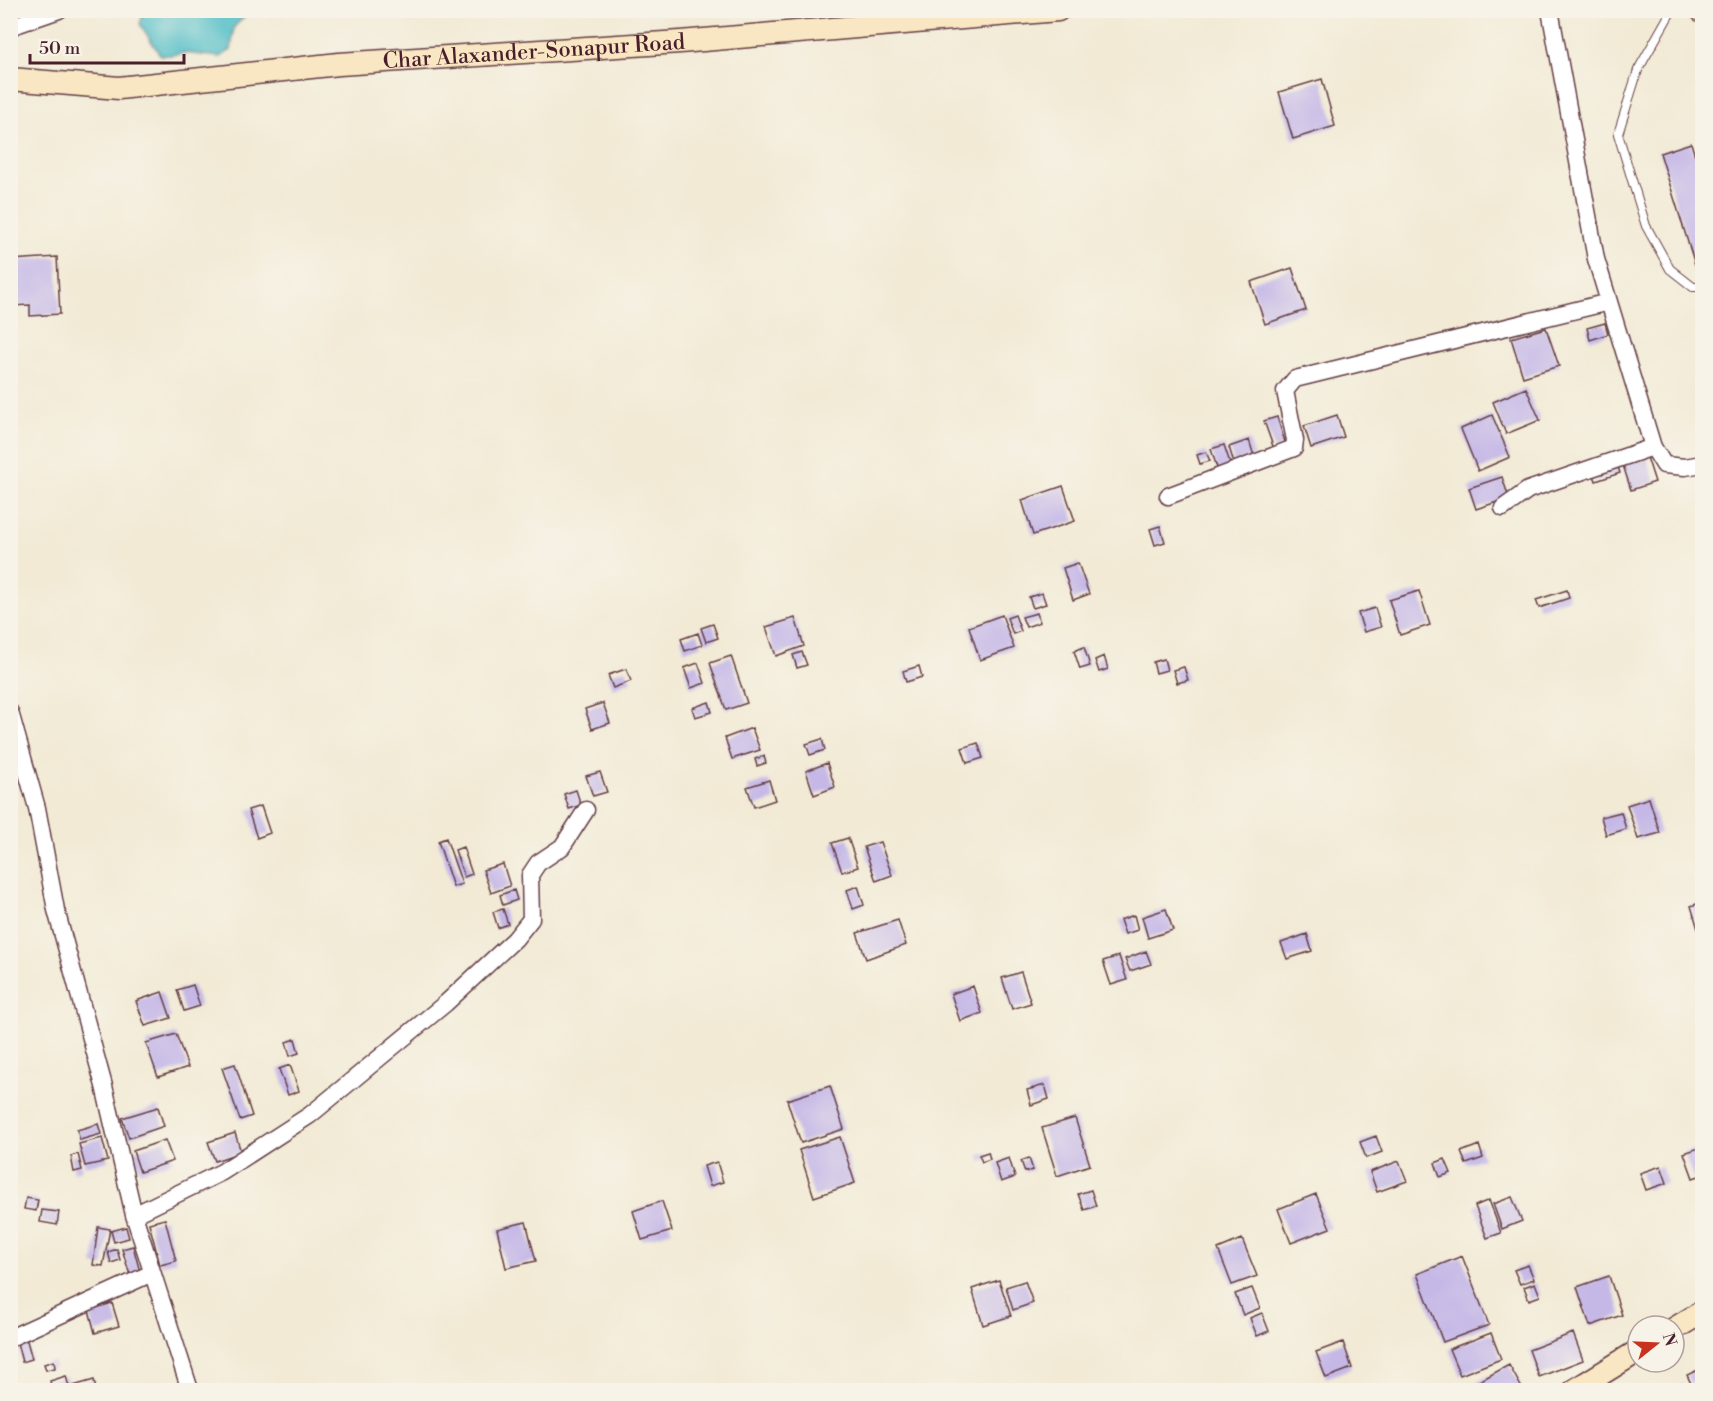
<svg xmlns="http://www.w3.org/2000/svg" width="1713" height="1401" font-family="'Libre Bodoni',serif">
<rect width="100%" height="100%" fill="#f7f3e8"/>
<filter id="ink" filterUnits="userSpaceOnUse"><feTurbulence type="fractalNoise" baseFrequency=".0167" numOctaves="2"/><feDisplacementMap in="SourceGraphic" scale="12" xChannelSelector="R" yChannelSelector="G"/><feConvolveMatrix kernelMatrix="1 2 1 2 8 2 1 2 1" color-interpolation-filters="sRGB"/></filter>
<filter id="wash" filterUnits="userSpaceOnUse"><feTurbulence type="fractalNoise" baseFrequency=".008" numOctaves="4" result="noise"/><feDisplacementMap in="SourceGraphic" scale="24" xChannelSelector="R" yChannelSelector="G"/><feGaussianBlur stdDeviation="1.35" result="paint"/><feColorMatrix in="noise" values="0 0 0 0 0 0 0 0 0 0 0 0 0 0 0 0 0 1.4 0 .05"/><feComposite in="paint" operator="in"/></filter>
<g filter="url(#wash)">
<rect width="100%" height="100%" fill="#f2ead5"/>
<path fill="#50bec8" stroke="#4d6e7a" stroke-width="1.5" d="M144,11L250,10V11L234,27L231,50L220,57L185,53L161,56L140,24Z"/>
<g id="blocks">
<path fill="#c5b8e7" d="M1322,79L1335,126L1293,139L1279,92Z
M1691,143L1702,179V269L1697,271L1660,153Z
M57,257L60,314L30,316V305L10,306V260Z
M1292,268L1306,310L1265,324L1251,282Z
M1605,323L1608,334L1590,340L1587,328Z
M1546,328L1559,366L1523,377L1511,338Z
M1526,388L1540,420L1506,434L1493,402Z
M1337,415L1344,437L1311,448L1304,426Z
M1492,415L1510,457L1478,471L1461,429Z
M1277,417L1286,445L1274,449L1264,421Z
M1249,440L1254,456L1234,463L1229,447Z
M1224,445L1231,466L1218,471L1211,449Z
M1206,452L1210,461L1200,464L1197,455Z
M1646,454L1655,482L1631,490L1622,462Z
M1617,464L1620,473L1596,481L1593,472Z
M1502,477L1509,498L1476,509L1469,488Z
M1063,486L1075,521L1033,535L1022,500Z
M1160,526L1165,542L1155,545L1150,529Z
M1078,563L1089,594L1073,600L1063,568Z
M1567,590L1569,598L1539,608L1536,600Z
M1419,591L1430,625L1400,635L1389,600Z
M1042,593L1046,604L1033,608L1029,597Z
M1375,608L1381,627L1364,632L1358,613Z
M1037,613L1040,622L1026,627L1022,617Z
M1002,615L1014,648L980,660L969,627Z
M1015,615L1021,631L1013,634L1007,618Z
M795,618L804,646L776,656L766,627Z
M713,624L718,638L706,642L701,628Z
M698,633L702,645L685,651L681,639Z
M1084,647L1090,666L1080,669L1074,651Z
M802,652L807,665L797,668L793,655Z
M731,656L747,703L726,710L710,663Z
M1104,656L1108,669L1099,672L1095,660Z
M1164,659L1167,670L1156,673L1153,662Z
M698,663L705,683L691,688L684,668Z
M919,666L922,677L906,682L903,671Z
M1184,667L1188,680L1177,683L1173,670Z
M626,669L631,681L613,688L608,675Z
M709,702L712,712L695,717L692,708Z
M603,703L610,723L592,729L585,709Z
M752,728L760,750L732,759L725,738Z
M822,739L825,750L810,755L806,744Z
M978,743L983,758L967,763L962,748Z
M764,756L766,763L757,766L755,759Z
M827,763L835,787L814,795L806,771Z
M600,772L607,792L593,796L586,776Z
M769,780L775,800L754,807L747,787Z
M576,790L581,805L569,809L564,794Z
M1649,798L1660,833L1638,839L1627,805Z
M261,806L270,833L257,838L248,810Z
M1621,812L1626,829L1606,835L1601,817Z
M446,838L462,884L453,887L438,841Z
M848,838L858,867L842,872L832,843Z
M880,842L892,875L876,881L864,847Z
M463,847L472,874L464,877L455,850Z
M503,864L510,886L491,893L483,870Z
M858,886L864,905L853,909L847,890Z
M514,890L517,900L503,905L500,895Z
M1702,902V942L1691,906Z
M503,909L508,924L498,928L493,912Z
M1166,909L1173,930L1148,938L1142,917Z
M1134,915L1138,930L1125,934L1120,920Z
M898,920L906,945L866,959L857,933Z
M1307,934L1312,951L1287,959L1281,943Z
M1146,951L1151,964L1130,971L1125,959Z
M1119,956L1127,980L1111,985L1103,961Z
M1021,972L1031,1003L1012,1009L1002,978Z
M193,985L200,1006L184,1011L177,990Z
M973,986L982,1013L960,1021L951,994Z
M162,992L171,1018L145,1026L136,1001Z
M176,1034L188,1067L158,1077L146,1043Z
M295,1039L299,1053L290,1056L286,1042Z
M235,1064L252,1116L240,1120L222,1068Z
M290,1065L299,1091L288,1095L279,1069Z
M1045,1085L1049,1099L1031,1105L1027,1090Z
M830,1086L844,1129L801,1143L787,1100Z
M158,1107L164,1126L129,1138L122,1118Z
M1075,1118L1090,1165L1057,1176L1042,1128Z
M98,1124L101,1134L80,1140L77,1130Z
M235,1133L241,1152L215,1161L208,1142Z
M1376,1136L1382,1152L1366,1158L1360,1142Z
M840,1137L855,1183L814,1197L799,1150Z
M102,1138L108,1161L85,1166L79,1144Z
M165,1140L173,1161L140,1172L133,1151Z
M1479,1145L1483,1158L1466,1164L1461,1152Z
M1702,1147V1175L1693,1178L1684,1153Z
M988,1152L990,1159L982,1162L979,1155Z
M78,1154L82,1170L74,1172L71,1156Z
M1009,1158L1015,1177L1001,1182L995,1163Z
M1029,1158L1033,1170L1025,1172L1021,1161Z
M1445,1159L1451,1173L1440,1177L1435,1163Z
M1399,1161L1407,1181L1377,1192L1370,1172Z
M717,1162L723,1182L710,1186L704,1166Z
M1661,1166L1667,1183L1646,1190L1640,1173Z
M1091,1190L1096,1206L1084,1210L1078,1194Z
M1316,1194L1330,1228L1291,1243L1278,1209Z
M1512,1197L1522,1221L1502,1229L1493,1204Z
M26,1198L38,1200L36,1211L24,1209Z
M1489,1200L1501,1233L1487,1238L1475,1206Z
M662,1201L672,1231L642,1240L633,1211Z
M42,1210L59,1212L57,1225L40,1222Z
M165,1219L176,1261L160,1265L149,1223Z
M526,1222L536,1261L506,1268L497,1229Z
M98,1227L110,1229L103,1266L93,1265Z
M126,1227L129,1238L114,1242L111,1231Z
M1242,1239L1257,1276L1232,1285L1218,1249Z
M133,1246L140,1272L130,1275L122,1249Z
M117,1249L120,1260L111,1263L108,1252Z
M1462,1256L1489,1325L1443,1342L1417,1274Z
M1528,1265L1534,1279L1520,1284L1514,1270Z
M1609,1276L1622,1315L1590,1326L1577,1287Z
M999,1280L1011,1316L983,1325L972,1289Z
M1025,1281L1033,1303L1013,1310L1006,1287Z
M1535,1283L1540,1296L1529,1300L1524,1287Z
M1252,1288L1260,1308L1243,1315L1235,1294Z
M112,1303L119,1326L95,1333L89,1310Z
M1262,1313L1269,1331L1257,1336L1250,1318Z
M1491,1333L1501,1359L1460,1375L1449,1349Z
M1573,1333L1583,1360L1539,1377L1529,1350Z
M26,1337L32,1359L22,1362L16,1339Z
M1343,1342L1352,1368L1326,1378L1316,1352Z
M54,1361L55,1368L46,1370L44,1364Z
M1509,1365L1523,1390H1473L1470,1386Z
M1702,1368V1386L1694,1390L1687,1375Z
M66,1376L70,1390H52L50,1381Z
M94,1380L96,1390H74L73,1386Z
M1682,1384L1687,1390H1673Z"/>
</g>
</g>
<g filter="url(#ink)">
<use href="#blocks" fill-opacity="0" stroke="#633d44" stroke-width="1.5"/>
<g fill="none" stroke-linecap="round" stroke-linejoin="round">
<g stroke="#633d44" stroke-width="10">
<path id="service" d="M1672,10L1638,70L1618,134L1646,226L1670,269L1693,287H1702"/>
</g>
<g stroke="#633d44" stroke-width="19">
<path id="minor" d="M1550,10L1596,259L1653,447L1664,465L1685,467L1702,464
M10,27L59,10
M1168,496L1294,448L1295,440L1285,391L1295,379L1609,302
M1503,508L1528,490L1653,447
M10,712L37,808L56,910L104,1086L134,1215L190,1390
M134,1215L222,1172L310,1115L446,1003L515,939L531,919L530,875L538,863L562,847L586,810
M10,1338L152,1273"/>
</g>
<g stroke="#633d44" stroke-width="25">
<g id="secondary">
<path d="M1702,10V11"/>
<path id="s1" d="M10,79L119,88L339,64L680,42L1058,10"/>
<path d="M1674,1329L1702,1312"/>
<path d="M1575,1390L1638,1351"/>
</g>
</g>
<use href="#service" stroke="#fff" stroke-width="8"/>
<use href="#minor" stroke="#fff" stroke-width="16"/>
<use href="#secondary" stroke="#f9e7c3" stroke-width="22"/>
</g>
</g>
<g text-anchor="middle" dominant-baseline="central" stroke-width="4.5" stroke-linejoin="round" paint-order="stroke">
<g font-size="22" fill="#4a1f2b" stroke="#f7f3e8">
<text stroke="none"><textPath href="#s1" startOffset="526">Char Alaxander-Sonapur Road</textPath></text>
</g>
</g>
<rect width="1713" height="1401" fill="none" stroke="#f7f3e8" stroke-width="36"/>
<g transform="translate(1656 1344) rotate(72)"><circle r="28" fill="#f7f3e8" stroke="#b29e9c" stroke-width="1.5"/>
<path d="M0-4.5L10 22L0 15L-10 22Z" fill="#c8321e"/>
<text y="-9" font-size="16" font-weight="bold" text-anchor="middle" fill="#4a1f2b">N</text>
</g>
<path d="M30 54v9h154v-9" fill="none" stroke="#4a1f2b" stroke-width="3"/>
<text x="39" y="54" font-size="18" fill="#4a1f2b" stroke="#f7f3e8" stroke-width="4.5" paint-order="stroke">50 m</text>
</svg>
